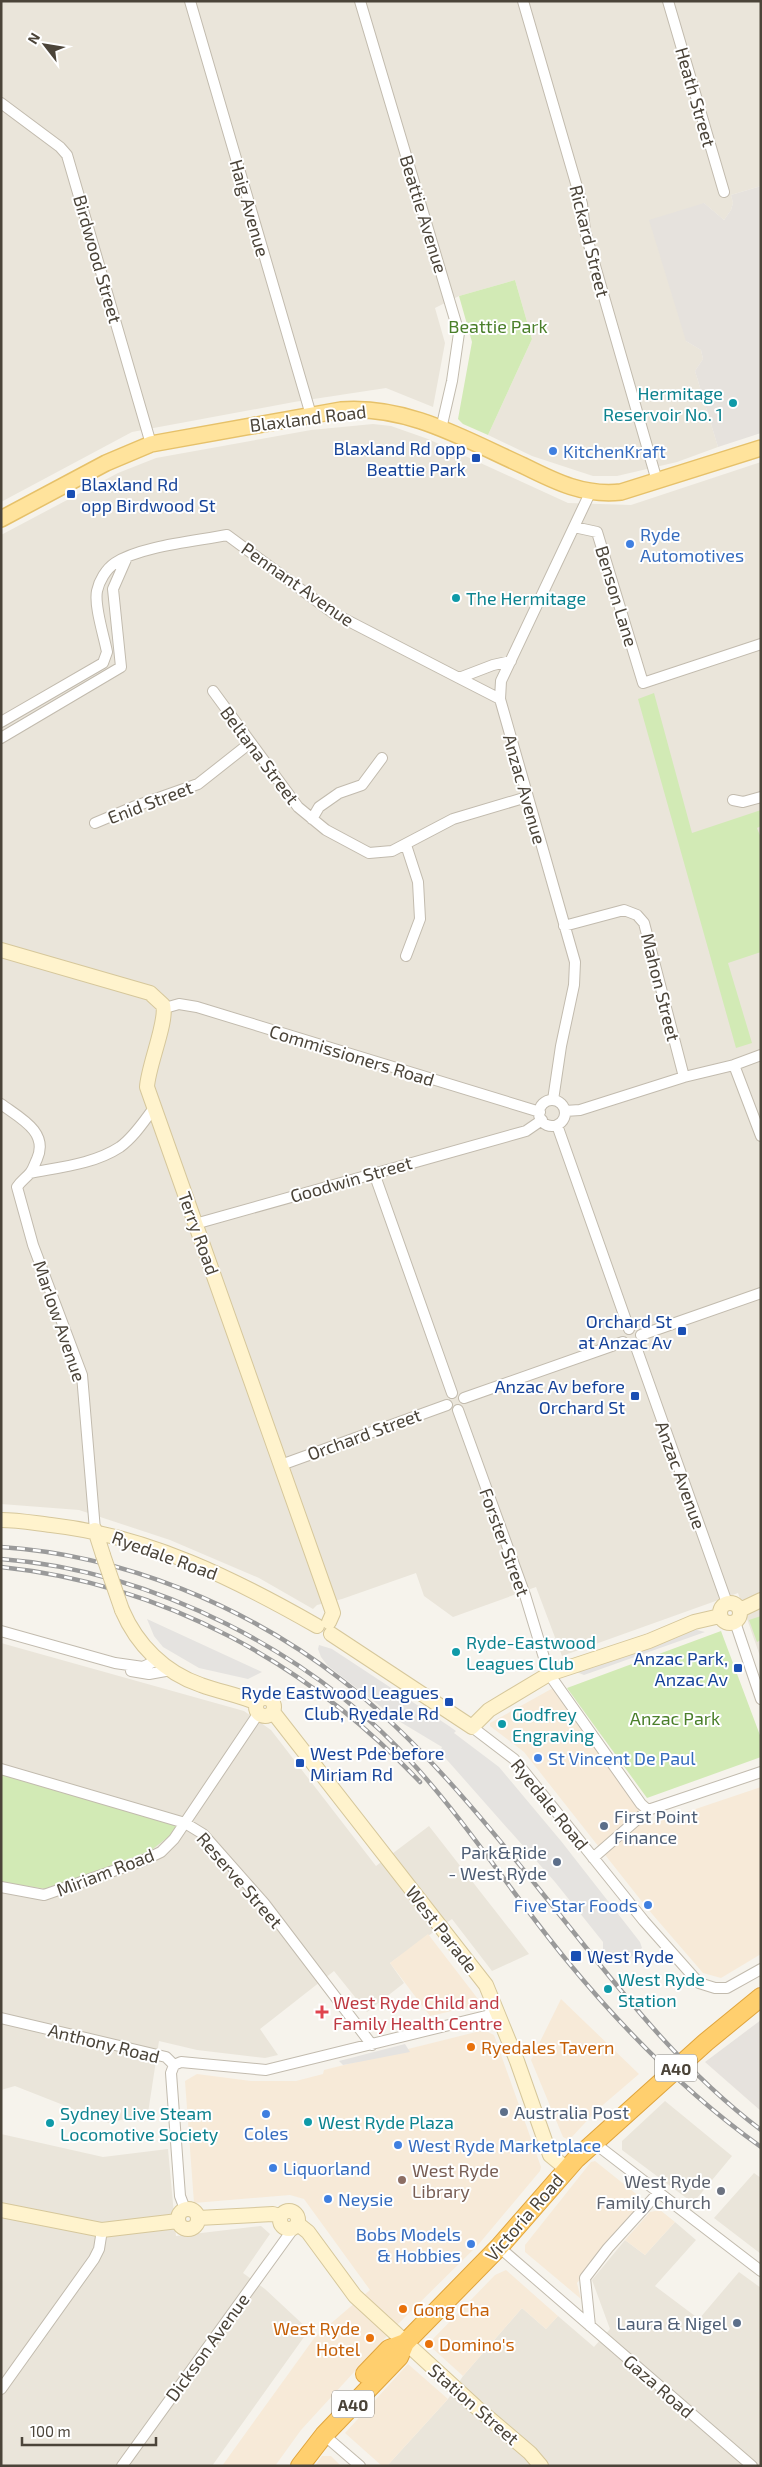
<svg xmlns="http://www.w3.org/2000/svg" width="762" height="2467" font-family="'Exo 2',sans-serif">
<rect width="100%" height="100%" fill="#f6f3ec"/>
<path fill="#eae5da" d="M1,1H761V186L731,195L733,203L731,210L724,220L704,203L686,341L701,350L703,359L695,371L718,447L677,462L617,476H593L532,456L488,435L532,339L515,280L459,296L435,308L445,343L433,407L386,388L294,402L132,432L1,502Z
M373,424L391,426L428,439L568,503L631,505L761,462V1659L738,1593L562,1656L536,1587L453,1617L424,1596L416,1573L342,1599L317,1605L313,1609L259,1578L170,1540L79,1510L1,1504V535L118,473L156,458L311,430Z
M1,1643L244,1711L271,1730L376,1866L429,1826L529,1954L492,1971L452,1919L390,1963L404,1983L367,2012L334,1971L260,2029L278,2055L265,2058L197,2050L159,2041L148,2113L109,2123L15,2086L1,2090Z
M665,2101L732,2156L693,2203L622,2150V2141Z
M1,2134L103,2157L168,2149L176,2236L261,2226L270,2234L243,2273L265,2289L309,2330L212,2466H1Z
M754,2173L761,2178V2254L714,2218Z
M675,2222L696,2240L655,2286L699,2319L739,2272L761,2288V2466H387L448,2399L463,2376L522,2308L546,2329L558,2316L594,2347L610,2329L592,2280L625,2240L645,2255Z"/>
<path fill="#f7ead8" d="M553,1688L651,1824L761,1787V1954L721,1978L703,1973L647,1908L524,1752L490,1726V1723Z
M428,1934L478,1999L474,2006L430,2016L390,1963Z
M561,1999L639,2074L597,2110L569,2140L563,2137L531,2060Z
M484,2030L494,2035L541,2167L540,2171L478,2245L398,2324L301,2430L275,2466H222L315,2337L370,2290L304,2199L290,2195L194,2203L185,2081L197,2074L251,2081H296L323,2074L324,2070Z
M595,2161L645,2201L577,2283L581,2299L525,2252V2245L591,2162Z
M660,2210L675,2222L645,2255L625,2240L650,2212Z
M506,2270L558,2316L546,2329L522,2308L463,2376L431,2347V2341L495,2275Z
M408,2364L448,2399L387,2466H382L345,2433Z
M322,2456H331L341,2466H315Z"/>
<path fill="#e6e2dd" d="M761,186V433L718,447L695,371L703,359L701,350L686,341L649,220L704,203L724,220L731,210L733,203L731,195Z
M761,2020V2111L705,2062Z"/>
<path fill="#d2eab5" d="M515,280L532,339L488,435L463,424L458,419L472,342L459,296Z
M654,693L692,833L761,810V826L757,828L761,838V952L728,963L752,1043L736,1048L638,699Z
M761,1616V1640L757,1642L749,1620Z
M721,1631L761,1738V1757L647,1798L567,1688Z
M1,1772L177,1826L172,1834L150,1851L47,1889L1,1882Z"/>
<path fill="#e5e3e0" d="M147,1619L262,1672L248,1679L199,1668L163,1647L154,1636Z
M693,1629L705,1632L584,1675L574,1671Z
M319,1645L332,1649L449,1726L456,1731L454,1733L499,1767L561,1841L640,1942L642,1948L627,1961L614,1965L603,1953V1942L555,1882L440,1752L442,1747L402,1723L328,1666L321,1657L318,1649Z
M405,2044L410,2052L343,2065L339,2061Z"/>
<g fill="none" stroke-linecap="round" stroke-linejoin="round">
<g stroke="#c2bbae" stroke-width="12">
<path id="street" d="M190,1L311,415
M360,1L459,333L452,381L441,429
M523,1L582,204L585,231L657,481
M668,1L724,192
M1,103L60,147L67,155L151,444
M574,527L597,532L643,683L761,644
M459,678L500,699
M213,691L298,807L326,830L369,853L392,851L453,819L527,797
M1,722L103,663L107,652C104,636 94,606 97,591C99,581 106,569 115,563C140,546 197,541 227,535L333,613L459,678L493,665L511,661
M1,738L121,667L113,589L127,557
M733,800L743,802L761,797
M312,819L319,807L339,793L362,785L382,758
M95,823L133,807L198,784L250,743
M406,845L418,882L420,919L406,956
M564,926L624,910L637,915L644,923L684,1077
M165,1008L179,1004L197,1007L540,1112
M734,1065L761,1136
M553,1100L561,1046L574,985L575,962L500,699L501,681L590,493
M539 1113a13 13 0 1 1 26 0a13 13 0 1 1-26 0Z
M1,1104C20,1118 49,1132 37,1159C35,1163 33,1170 30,1173C26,1178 21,1181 17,1187L33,1245L82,1375L95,1530
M565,1111L580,1110L684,1077L734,1065L761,1055
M557,1125L629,1329
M30,1173C61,1167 94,1164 120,1147C134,1137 144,1121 154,1108
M374,1173L452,1393
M195,1224L526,1131L542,1120
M641,1335L761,1293
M636,1347L727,1603
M464,1398L623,1342
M458,1410L525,1595L549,1674L641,1804L648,1810
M281,1465L447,1405
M735,1622L761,1699
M1,1631L115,1663L143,1667L157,1660
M131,1671L149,1674L171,1670
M472,1727L514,1759L644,1921L699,1983L715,1988H727L761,1969
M1,1769L185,1823L203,1834L264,1903L372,2045
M593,1858L648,1810L761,1772
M1,1887L44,1895L142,1861L161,1852L174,1839L258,1714
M1,2018L166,2057L174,2065
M174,2065L181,2062L266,2070L498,2013
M174,2065L171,2073L180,2196L185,2209
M593,2142L761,2271
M499,2247L752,2466
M590,2326L585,2278L608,2248L658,2193
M1,2389L94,2259L99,2249L102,2230
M324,2435L360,2466
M122,2466L293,2229"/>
</g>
<g stroke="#d6c79b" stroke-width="16">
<path id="secondary" d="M1,950L150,993L163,1005C168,1020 148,1066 147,1087L331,1607L333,1613L329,1622
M1,1520C18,1520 34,1523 51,1525C148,1536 233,1578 317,1626
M95,1530L103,1555
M720 1613a10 10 0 1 1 20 0a10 10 0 1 1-20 0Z
M122,1610C137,1645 165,1673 201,1685C220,1692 239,1695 257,1703
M740,1610L761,1600
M331,1634L472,1727L489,1710L549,1674L649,1641L694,1622L720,1616
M256 1707a9 9 0 1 1 18 0a9 9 0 1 1-18 0Z
M273,1712L486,1985L517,2061L550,2155L567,2169
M178 2219a10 10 0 1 1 20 0a10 10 0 1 1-20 0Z
M1,2210L102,2230L178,2221
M280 2220a9 9 0 1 1 18 0a9 9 0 1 1-18 0Z
M198,2218L273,2214L279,2216
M298,2224L308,2232L355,2296L476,2407L530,2453L541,2466"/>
</g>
<g stroke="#e6c16a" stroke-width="18">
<path id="primary" d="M1,519L106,463L151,444L341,410C408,405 464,439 524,466C556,482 584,496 621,492L761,448"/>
</g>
<g stroke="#e0a43c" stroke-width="20">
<path id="highway" d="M365,2374L389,2349L405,2343
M300,2466L324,2435L399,2357L405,2343L499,2247L576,2159L706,2042L761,1997"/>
</g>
<use href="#street" stroke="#fff" stroke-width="10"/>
<use href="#secondary" stroke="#fff3cd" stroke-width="14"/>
<use href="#primary" stroke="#ffe39c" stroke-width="15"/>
<use href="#highway" stroke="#ffcf6e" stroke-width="18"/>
<g stroke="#9a9a9a" stroke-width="4.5">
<path id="rail" d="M1,1547C123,1555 247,1606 343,1681C419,1740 483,1819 543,1894C611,1978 674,2064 761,2130
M1,1559C154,1571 313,1652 415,1766C470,1827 515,1898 568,1962C624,2030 688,2095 761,2147
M1,1567C164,1584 309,1664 420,1782"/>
</g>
<use href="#rail" stroke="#fff" stroke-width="2.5" stroke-dasharray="8" stroke-linecap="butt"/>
<g stroke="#d6c79b" stroke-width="16" stroke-linecap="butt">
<path id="secondary-bridge" d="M103,1555L122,1610"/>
</g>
<use href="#secondary-bridge" stroke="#fff3cd" stroke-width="14"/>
</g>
<g fill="#0f9aa8" stroke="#fff" stroke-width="2">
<circle cx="733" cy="403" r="5"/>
<circle cx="456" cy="598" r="5"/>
<circle cx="456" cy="1652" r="5"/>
<circle cx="502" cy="1724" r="5"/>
<circle cx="608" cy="1989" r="5"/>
<circle cx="308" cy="2122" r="5"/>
<circle cx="50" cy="2123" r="5"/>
</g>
<g fill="#3f7fe0" stroke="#fff" stroke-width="2">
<circle cx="553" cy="451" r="5"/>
<circle cx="630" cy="544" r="5"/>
<circle cx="538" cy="1758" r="5"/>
<circle cx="648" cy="1905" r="5"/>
<circle cx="266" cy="2114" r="5"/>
<circle cx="398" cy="2145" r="5"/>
<circle cx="273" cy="2168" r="5"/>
<circle cx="328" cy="2199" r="5"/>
<circle cx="471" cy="2244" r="5"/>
</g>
<g fill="#1a4fb4" stroke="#fff" stroke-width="2">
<rect x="471" y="453" width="10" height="10" rx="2.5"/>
<rect x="66" y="489" width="10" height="10" rx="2.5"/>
<rect x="677" y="1326" width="10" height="10" rx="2.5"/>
<rect x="630" y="1391" width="10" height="10" rx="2.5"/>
<rect x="733" y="1663" width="10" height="10" rx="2.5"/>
<rect x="444" y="1697" width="10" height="10" rx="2.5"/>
<rect x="295" y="1758" width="10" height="10" rx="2.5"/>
<rect x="570" y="1950" width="12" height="12" rx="2.5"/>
</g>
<g fill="#5c6f8a" stroke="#fff" stroke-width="2">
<circle cx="604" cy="1826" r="5"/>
<circle cx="557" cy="1862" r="5"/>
<circle cx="504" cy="2112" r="5"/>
<circle cx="737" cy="2323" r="5"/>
</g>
<path fill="#e0444e" stroke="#fff" stroke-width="2" d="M319.5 2004.5h5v5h5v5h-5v5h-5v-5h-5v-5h5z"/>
<g fill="#e8710a" stroke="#fff" stroke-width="2">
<circle cx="471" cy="2047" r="5"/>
<circle cx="403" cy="2309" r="5"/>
<circle cx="370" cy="2338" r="5"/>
<circle cx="429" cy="2344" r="5"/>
</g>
<circle fill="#8d6e63" stroke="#fff" stroke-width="2" cx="402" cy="2180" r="5"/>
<circle fill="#6b7280" stroke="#fff" stroke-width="2" cx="721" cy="2191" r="5"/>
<g text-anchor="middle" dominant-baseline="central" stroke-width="4" stroke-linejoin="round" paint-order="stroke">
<g fill="#fff" stroke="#817c74" stroke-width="1">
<rect x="655" y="2054.5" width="42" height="27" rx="4"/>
<rect x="332" y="2390.5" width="42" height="27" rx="4"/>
</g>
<g font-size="16" font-weight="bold" fill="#4b4439">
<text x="676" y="2068">A40</text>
<text x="353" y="2404">A40</text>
</g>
<g font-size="18" fill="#4b4439" stroke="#fff">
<text transform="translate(696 97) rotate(74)">Heath Street</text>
<text transform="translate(250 208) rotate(74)">Haig Avenue</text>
<text transform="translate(424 214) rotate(73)">Beattie Avenue</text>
<text transform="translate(590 241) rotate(76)">Rickard Street</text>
<text transform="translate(98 259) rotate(74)">Birdwood Street</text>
<text transform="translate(308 418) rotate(-7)">Blaxland Road</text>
<text transform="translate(298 584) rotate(35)">Pennant Avenue</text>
<text transform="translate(617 596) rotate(73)">Benson Lane</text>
<text transform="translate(260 755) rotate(53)">Beltana Street</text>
<text transform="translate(525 789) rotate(74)">Anzac Avenue</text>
<text transform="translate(150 802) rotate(-21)">Enid Street</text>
<text transform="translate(661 987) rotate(76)">Mahon Street</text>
<text transform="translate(352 1055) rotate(17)">Commissioners Road</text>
<text transform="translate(351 1179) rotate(-16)">Goodwin Street</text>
<text transform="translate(199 1233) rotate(70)">Terry Road</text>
<text transform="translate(60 1321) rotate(71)">Marlow Avenue</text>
<text transform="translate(364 1434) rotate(-20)">Orchard Street</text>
<text transform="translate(681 1475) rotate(70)">Anzac Avenue</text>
<text transform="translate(505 1542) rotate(70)">Forster Street</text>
<text transform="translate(165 1555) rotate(20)">Ryedale Road</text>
<text transform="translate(550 1804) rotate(51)">Ryedale Road</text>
<text transform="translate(105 1872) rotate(-21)">Miriam Road</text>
<text transform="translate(240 1880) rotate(49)">Reserve Street</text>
<text transform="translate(442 1929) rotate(52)">West Parade</text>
<text transform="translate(104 2043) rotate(14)">Anthony Road</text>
<text transform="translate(524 2217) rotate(-49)">Victoria Road</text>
<text transform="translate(207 2347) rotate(-54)">Dickson Avenue</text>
<text transform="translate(659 2386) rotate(41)">Gaza Road</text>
<text transform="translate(474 2404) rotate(41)">Station Street</text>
</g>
<g font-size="18" fill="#4a7f2a" stroke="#fff">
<text x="498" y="326">Beattie Park</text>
<text x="675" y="1718">Anzac Park</text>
</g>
<g font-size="18" fill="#0d838f" stroke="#fff" text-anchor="start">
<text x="723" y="393" text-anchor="end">Hermitage<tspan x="723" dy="21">Reservoir No. 1</tspan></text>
<text x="466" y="598">The Hermitage</text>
<text x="466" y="1642">Ryde-Eastwood<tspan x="466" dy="21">Leagues Club</tspan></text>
<text x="512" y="1714">Godfrey<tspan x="512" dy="21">Engraving</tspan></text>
<text x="618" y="1979">West Ryde<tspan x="618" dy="21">Station</tspan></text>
<text x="60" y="2113">Sydney Live Steam<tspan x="60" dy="21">Locomotive Society</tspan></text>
<text x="318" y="2122">West Ryde Plaza</text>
</g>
<g font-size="18" fill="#164399" stroke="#fff" text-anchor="end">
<text x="466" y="448">Blaxland Rd opp<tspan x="466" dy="21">Beattie Park</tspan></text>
<text x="81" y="484" text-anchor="start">Blaxland Rd<tspan x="81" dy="21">opp Birdwood St</tspan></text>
<text x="672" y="1321">Orchard St<tspan x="672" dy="21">at Anzac Av</tspan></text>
<text x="625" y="1386">Anzac Av before<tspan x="625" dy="21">Orchard St</tspan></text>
<text x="728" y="1658">Anzac Park,<tspan x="728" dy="21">Anzac Av</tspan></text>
<text x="439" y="1692">Ryde Eastwood Leagues<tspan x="439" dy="21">Club, Ryedale Rd</tspan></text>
<text x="310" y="1753" text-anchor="start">West Pde before<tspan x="310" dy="21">Miriam Rd</tspan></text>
<text x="587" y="1956" text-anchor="start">West Ryde</text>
</g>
<g font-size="18" fill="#366cbe" stroke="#fff" text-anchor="start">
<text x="563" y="451">KitchenKraft</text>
<text x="640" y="534">Ryde<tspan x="640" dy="21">Automotives</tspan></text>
<text x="548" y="1758">St Vincent De Paul</text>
<text x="638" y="1905" text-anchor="end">Five Star Foods</text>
<text x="266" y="2133" text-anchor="middle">Coles</text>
<text x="408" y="2145">West Ryde Marketplace</text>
<text x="283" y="2168">Liquorland</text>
<text x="338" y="2199">Neysie</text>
<text x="461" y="2234" text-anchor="end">Bobs Models<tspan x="461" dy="21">&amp; Hobbies</tspan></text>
</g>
<g font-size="18" fill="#4e5e75" stroke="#fff" text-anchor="start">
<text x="614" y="1816">First Point<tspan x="614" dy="21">Finance</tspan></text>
<text x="547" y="1852" text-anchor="end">Park&amp;Ride<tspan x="547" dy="21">- West Ryde</tspan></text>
<text x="514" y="2112">Australia Post</text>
<text x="727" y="2323" text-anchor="end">Laura &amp; Nigel</text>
</g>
<g font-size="18" fill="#be3a42" stroke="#fff" text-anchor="start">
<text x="333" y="2002">West Ryde Child and<tspan x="333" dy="21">Family Health Centre</tspan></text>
</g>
<g font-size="18" fill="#c56008" stroke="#fff" text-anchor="start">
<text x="481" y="2047">Ryedales Tavern</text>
<text x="413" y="2309">Gong Cha</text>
<text x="360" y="2328" text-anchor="end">West Ryde<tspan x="360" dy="21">Hotel</tspan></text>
<text x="439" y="2344">Domino's</text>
</g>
<g font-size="18" fill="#785e54" stroke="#fff" text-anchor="start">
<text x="412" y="2170">West Ryde<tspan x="412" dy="21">Library</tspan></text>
</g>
<g font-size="18" fill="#5b616d" stroke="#fff" text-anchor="end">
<text x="711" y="2181">West Ryde<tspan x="711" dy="21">Family Church</tspan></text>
</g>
</g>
<rect width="762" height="2467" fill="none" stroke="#4b4439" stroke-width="5"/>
<g transform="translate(45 45) rotate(301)" stroke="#ffffff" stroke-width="4" paint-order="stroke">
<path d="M0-4L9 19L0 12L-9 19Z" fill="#4b4439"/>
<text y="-8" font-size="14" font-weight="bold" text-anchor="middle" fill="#4b4439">N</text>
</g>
<path d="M22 2437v8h134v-8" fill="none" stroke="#4b4439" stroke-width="2.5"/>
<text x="30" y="2437" font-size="15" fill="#4b4439" stroke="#ffffff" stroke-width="4" paint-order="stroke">100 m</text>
</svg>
